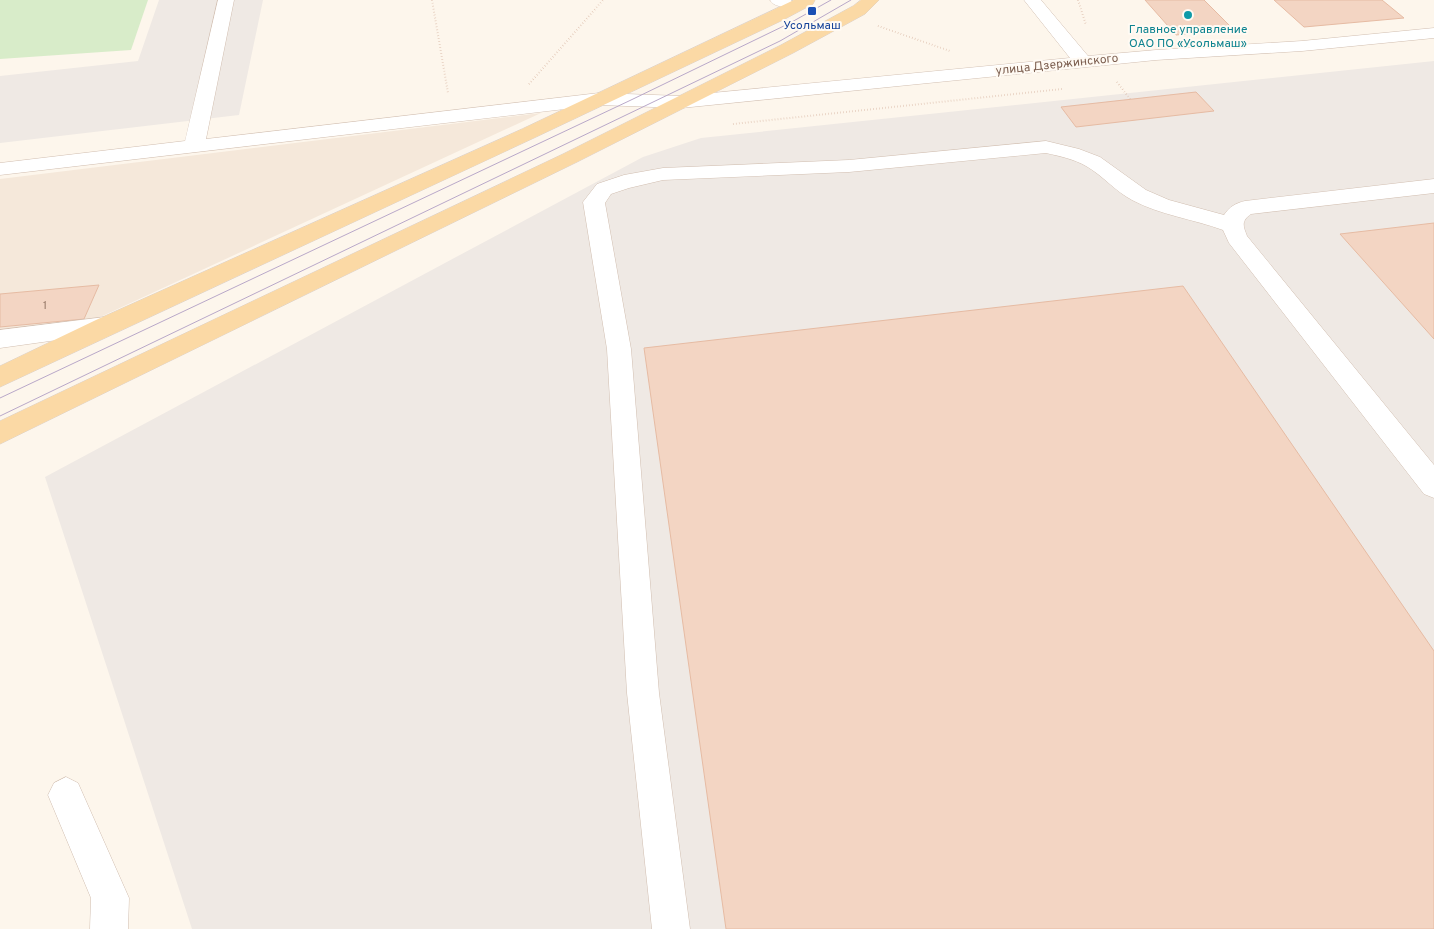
<svg xmlns="http://www.w3.org/2000/svg" width="1434" height="929" font-family="Overpass,sans-serif">
<rect width="100%" height="100%" fill="#fdf6ec"/>
<path fill="#f5e8da" d="M541,113L55,338L0,343V179Z"/>
<path fill="#efe9e4" d="M159,0H263L239,115L0,143V76L138,61Z
M1434,61V929H192L45,477L643,157L701,138Z"/>
<path fill="#d8ecc9" d="M0,0H148L131,50L0,59Z"/>
<path fill="#f3d5c3" stroke="#e6bba3" d="M1145,0H1204L1233,29L1176,35Z
M1274,0H1382L1404,18L1304,27Z
M1196,92L1214,111L1076,127L1061,107Z
M1434,223V339L1340,234Z
M99,285L84,319L0,327V294Z
M1183,286L1434,651V929H726L644,348Z"/>
<g fill="none" stroke-linecap="round" stroke-linejoin="round">
<g stroke="#d1beb0" stroke-width="1">
<path id="minor" d="M218,0H234L206,139L599,93L681,96L1070,58L1024,0H1041L1088,56L1156,50L1302,41L1434,28V38L1302,51L1156,60L681,108L599,105L0,175V163L185,141Z
M770,0H791L792,2L790,6C783,7 774,7 770,0Z
M1046,141L1079,149L1100,157L1146,190L1169,200L1224,215C1229,207 1236,203 1245,201L1434,179V193L1251,214C1241,221 1243,226 1247,236L1434,465V498L1424,494L1229,243L1223,230C1193,219 1160,215 1132,200C1115,191 1102,175 1086,166C1074,159 1059,156 1046,153L849,172L663,180L629,188L611,194L605,203L631,349L659,693L690,929H652L627,693L607,349L583,202L597,184L624,175L663,168L849,160Z
M105,317L114,320L117,326L114,332L0,348V330Z
M66,777L78,783L129,898L128,929H90L91,898L48,795L54,783Z"/>
</g>
<g stroke="#dad1cd" stroke-width="1">
<path id="major" d="M794,0H815L813,4L783,20L536,137L0,387V366L96,320L522,129Z
M861,0H879L865,14L793,53L577,162L0,444V421L563,154L781,45L853,6Z"/>
</g>
<path stroke="#d9b8a5" stroke-width="2" stroke-dasharray="0.5 2.5" stroke-linecap="butt" d="M432,0L448,93
M1078,0L1086,25
M878,26L950,51
M1117,82L1130,99
M529,84L603,0
M733,124L1062,89"/>
<use href="#minor" fill="#fff" fill-rule="evenodd"/>
<use href="#major" fill="#fbd9a5" fill-rule="evenodd"/>
<path stroke="#b9a8c9" stroke-width="1" d="M0,398L631,100L790,23L831,0
M0,416L780,41L851,0"/>
</g>
<rect fill="#1a4fb4" stroke="#fffaf3" stroke-width="2" x="807" y="6" width="10" height="10" rx="2.5"/>
<circle fill="#0f9aa8" stroke="#fffaf3" stroke-width="2" cx="1188" cy="15" r="5"/>
<g text-anchor="middle" dominant-baseline="central" stroke-width="4" stroke-linejoin="round" paint-order="stroke">
<g font-size="12" fill="#164399" stroke="#fffaf3">
<text x="812" y="26">Усольмаш</text>
</g>
<g font-size="12" fill="#0d838f" stroke="#fffaf3">
<text x="1188" y="30">Главное управление<tspan x="1188" dy="14">ОАО ПО «Усольмаш»</tspan></text>
</g>
<g font-size="12" fill="#7a5c4d" stroke="#fffaf3">
<text transform="translate(1057 65) rotate(-6)">улица Дзержинского</text>
</g>
<g font-size="12" fill="#987a6a">
<text x="45" y="306">1</text>
</g>
</g>
</svg>
